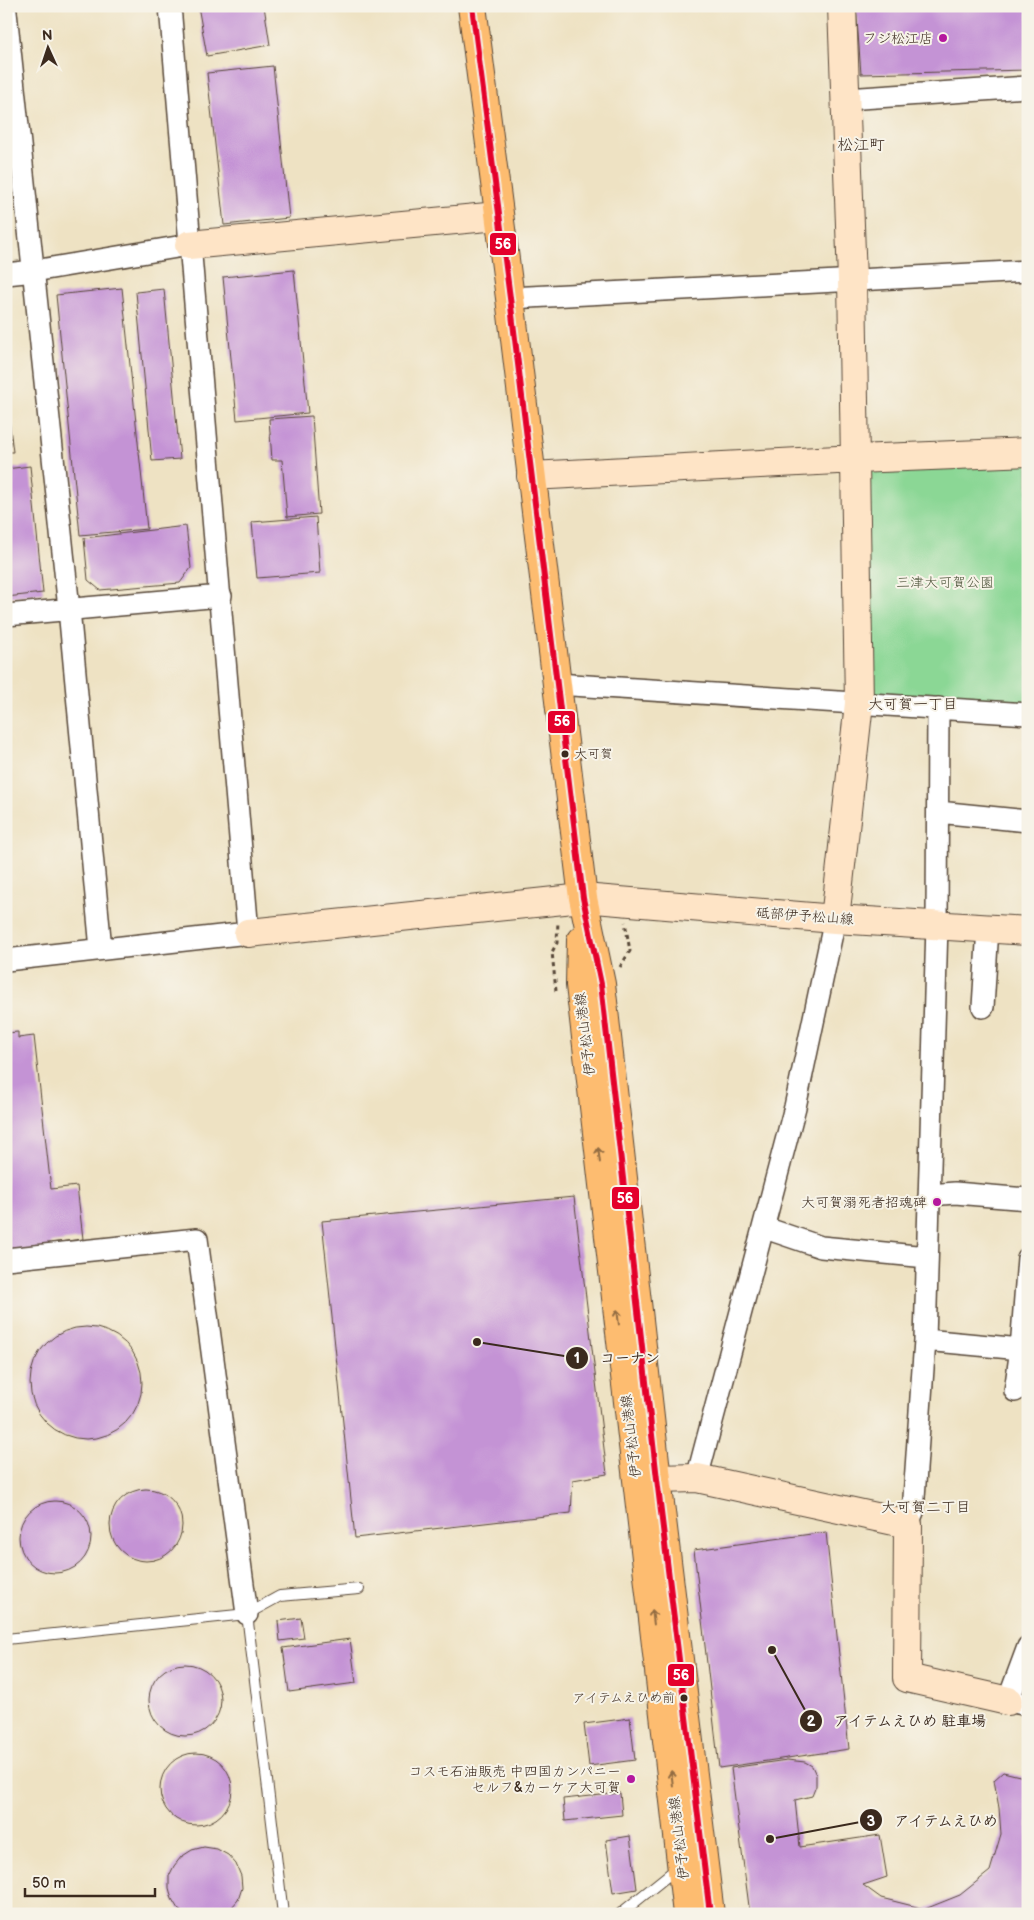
<svg xmlns="http://www.w3.org/2000/svg" width="1034" height="1920" font-family="'Balsamiq Sans','Klee One',sans-serif">
<rect width="100%" height="100%" fill="#f7f3e8"/>
<filter id="ink" filterUnits="userSpaceOnUse"><feTurbulence type="fractalNoise" baseFrequency=".02" numOctaves="2"/><feDisplacementMap in="SourceGraphic" scale="10" xChannelSelector="R" yChannelSelector="G"/><feConvolveMatrix kernelMatrix="1 2 1 2 8 2 1 2 1" color-interpolation-filters="sRGB"/></filter>
<filter id="wash" filterUnits="userSpaceOnUse"><feTurbulence type="fractalNoise" baseFrequency=".0096" numOctaves="4" result="noise"/><feDisplacementMap in="SourceGraphic" scale="20" xChannelSelector="R" yChannelSelector="G"/><feGaussianBlur stdDeviation="1.12" result="paint"/><feColorMatrix in="noise" values="0 0 0 0 0 0 0 0 0 0 0 0 0 0 0 0 0 1.4 0 .05"/><feComposite in="paint" operator="in"/></filter>
<g filter="url(#wash)">
<rect width="100%" height="100%" fill="#eee2c3"/>
<path fill="#8bd795" stroke="#63805a" d="M1028,458V710L864,699L861,465Z"/>
<g id="blocks">
<path fill="#c493d5" d="M198,6H264L270,45L207,56Z
M856,6H1028V70L861,74Z
M273,66L289,218L224,225L207,73Z
M294,270L308,413L237,420L223,277Z
M122,288L147,529L80,535L56,295Z
M164,289L180,459L152,461L136,292Z
M6,394L13,452H6Z
M312,416L319,514L287,517L282,460H272L269,419Z
M30,466L43,593L6,597V469Z
M316,517L320,573L257,578L252,522Z
M186,526L191,568L180,583L100,590L88,580L84,538Z
M18,1032V1038L34,1036L51,1189L77,1186L83,1239L51,1243L52,1250L6,1256V1033Z
M574,1197L607,1474L573,1480L571,1513L355,1538L322,1221Z
M30 1383a56 56 0 1 1 112 0a56 56 0 1 1-112 0Z
M110 1525a36 36 0 1 1 72 0a36 36 0 1 1-72 0Z
M19 1537a36 36 0 1 1 72 0a36 36 0 1 1-72 0Z
M826,1532L849,1749L719,1768L694,1550Z
M301,1618L304,1638L280,1641L278,1621Z
M350,1639L356,1683L289,1692L283,1648Z
M149 1700a36 36 0 1 1 72 0a36 36 0 1 1-72 0Z
M630,1718L635,1760L589,1766L584,1724Z
M160 1789a36 36 0 1 1 72 0a36 36 0 1 1-72 0Z
M787,1760L805,1762L812,1766L816,1775V1786L812,1796L795,1800L800,1847L880,1835L887,1877L863,1885L881,1898L925,1909L960,1895L990,1871L1001,1834L999,1808L994,1780L1003,1772L1028,1778V1914H750L731,1768Z
M620,1793L622,1815L565,1821L563,1799Z
M630,1836L637,1889L613,1893L606,1840Z
M204,1847L217,1849L228,1855L236,1864L241,1876L242,1888L238,1900L226,1914H184L178,1909L172,1899L169,1888V1876L174,1866L181,1857L192,1850Z"/>
</g>
</g>
<g filter="url(#ink)">
<use href="#blocks" fill-opacity="0" stroke="#564637" stroke-width="1"/>
<g fill="none" stroke-linecap="round" stroke-linejoin="round">
<g stroke="#564637" stroke-width="12">
<path id="lane" d="M247,1614L283,1914
M6,1639L247,1614L280,1596L359,1589
M620,1914L671,1873L679,1870"/>
</g>
<g stroke="#564637" stroke-width="24">
<path id="street" d="M6,12L69,609L101,949
M846,99L1027,87L1028,89
M6,274L34,271L189,245
M510,298L1028,271
M6,615L221,596
M556,684L1028,714
M938,812L1028,821
M6,960L248,933L170,6
M983,1007L988,928
M929,1195L955,1193L1028,1199
M764,1225L771,1230L821,1247L927,1257
M6,1259L197,1239L247,1614
M925,1340L1021,1349
M1015,1391L1021,1349L1028,1258
M697,1478L795,1107L835,919
M908,1524L913,1512L925,1340L937,925L938,708
M1028,1647L1008,1701L1028,1705"/>
</g>
<g stroke="#564637" stroke-width="30">
<path id="secondary" d="M189,245L498,216
M531,476L856,459L1028,452
M835,919L859,703L852,280L842,6
M248,933L583,898L835,919L1028,931
M657,1479L697,1478L908,1524L907,1678L1008,1701"/>
</g>
<g stroke="#564637" stroke-width="30">
<path id="primary" d="M472,6L510,298L583,898L601,984L657,1479L710,1914
M581,940L580,985L687,1914"/>
</g>
<path stroke="#564637" stroke-width="3" stroke-dasharray="4 4" stroke-linecap="butt" d="M620,967L630,951L625,922
M556,991L552,952L557,943L558,921"/>
<use href="#lane" stroke="#fff" stroke-width="10"/>
<use href="#street" stroke="#fff" stroke-width="21"/>
<use href="#secondary" stroke="#fee4c6" stroke-width="28"/>
<use href="#primary" stroke="#fdbc70" stroke-width="28"/>
<g stroke="#f7f3e8" stroke-width="10">
<path id="bus-1" d="M472,6L510,298L583,898L601,984L657,1479L710,1914"/>
</g>
<use href="#bus-1" stroke="#e4002b" stroke-width="6"/>
</g>
<defs><path id="oneway-shaft" d="M-6 0H5M1.5-3L5.5 0L1.5 3" fill="none" stroke-width="1.6" stroke-linecap="round" stroke-linejoin="round" transform="scale(1.25)"/></defs>
<g stroke="#926c43">
<use href="#oneway-shaft" transform="translate(599 1155) rotate(-97)"/>
<use href="#oneway-shaft" transform="translate(618 1317) rotate(-97)"/>
<use href="#oneway-shaft" transform="translate(653 1617) rotate(-97)"/>
<use href="#oneway-shaft" transform="translate(672 1778) rotate(-97)"/>
</g>
</g>
<g fill="#b5179e" stroke="#f7f3e8" stroke-width="2">
<circle cx="943" cy="38" r="5"/>
<circle cx="937" cy="1202" r="5"/>
<circle cx="631" cy="1779" r="5"/>
</g>
<g fill="#3b2a1e" stroke="#f7f3e8" stroke-width="2">
<circle cx="565" cy="754" r="4.5"/>
<circle cx="684" cy="1698" r="4.5"/>
</g>
<g text-anchor="middle" dominant-baseline="central" stroke-width="4" stroke-linejoin="round" paint-order="stroke">
<g font-size="13" fill="#3b2a1e" stroke="#f7f3e8" text-anchor="start">
<text x="574" y="754">大可賀</text>
<text x="675" y="1698" text-anchor="end">アイテムえひめ前</text>
</g>
<g font-size="14" fill="#3b2a1e" stroke="#f7f3e8" text-anchor="end">
<text x="933" y="38">フジ松江店</text>
<text x="927" y="1202">大可賀溺死者招魂碑</text>
<text x="621" y="1771">コスモ石油販売 中四国カンパニー<tspan x="621" dy="16">セルフ&amp;カーケア大可賀</tspan></text>
</g>
<g font-size="14" fill="#4f553c" stroke="#f7f3e8">
<text x="945" y="582">三津大可賀公園</text>
</g>
<g font-size="14" fill="#3b2a1e" stroke="#f7f3e8">
<text transform="translate(805 916) rotate(4)">砥部伊予松山線</text>
<text transform="translate(585 1034) rotate(-97)">伊予松山港線</text>
<text transform="translate(631 1436) rotate(-97)">伊予松山港線</text>
<text transform="translate(679 1838) rotate(-97)">伊予松山港線</text>
</g>
<g font-size="15" fill="#3b2a1e" stroke="#f7f3e8">
<text x="913" y="704">大可賀一丁目</text>
<text x="926" y="1507">大可賀二丁目</text>
</g>
<g font-size="16" fill="#3b2a1e" stroke="#f7f3e8">
<text x="861" y="145">松江町</text>
</g>
</g>
<path fill="none" stroke="#3b2a1e" stroke-width="2" d="M477 1342L577 1358M772 1650L811 1721M770 1839L871 1820"/>
<g fill="#3b2a1e" stroke="#f7f3e8" stroke-width="2">
<circle cx="477" cy="1342" r="5"/>
<circle cx="772" cy="1650" r="5"/>
<circle cx="770" cy="1839" r="5"/>
<circle cx="577" cy="1358" r="12"/>
<circle cx="811" cy="1721" r="12"/>
<circle cx="871" cy="1820" r="12"/>
</g>
<g font-size="15" text-anchor="middle" font-weight="bold" fill="#fff">
<text x="577" y="1363">1</text>
<text x="811" y="1726">2</text>
<text x="871" y="1826">3</text>
</g>
<g font-size="15" text-anchor="middle" font-weight="bold" fill="#3b2a1e" stroke="#f7f3e8" stroke-width="4" stroke-linejoin="round" paint-order="stroke">
<text x="630" y="1363">コーナン</text>
<text x="910" y="1726">アイテムえひめ 駐車場</text>
<text x="946" y="1826">アイテムえひめ</text>
</g>
<g stroke="#f7f3e8" stroke-width="2">
<rect x="489" y="232" width="28" height="24" rx="5" fill="#e4002b"/>
<rect x="547" y="710" width="29" height="24" rx="5" fill="#e4002b"/>
<rect x="611" y="1186" width="29" height="24" rx="5" fill="#e4002b"/>
<rect x="667" y="1663" width="28" height="24" rx="5" fill="#e4002b"/>
</g>
<g font-size="14" text-anchor="middle" font-weight="bold" fill="#fff">
<text x="503" y="249">56</text>
<text x="562" y="726">56</text>
<text x="625" y="1203">56</text>
<text x="681" y="1680">56</text>
</g>
<rect width="1034" height="1920" fill="none" stroke="#f7f3e8" stroke-width="25"/>
<g transform="translate(48 48) rotate(357)" stroke="#f7f3e8" stroke-width="4" paint-order="stroke">
<path d="M0-4L9 19L0 12L-9 19Z" fill="#3b2a1e"/>
<text y="-8" font-size="14" font-weight="bold" text-anchor="middle" fill="#3b2a1e">N</text>
</g>
<path d="M25 1888v8h130v-8" fill="none" stroke="#3b2a1e" stroke-width="2.5"/>
<text x="32" y="1888" font-size="15" fill="#3b2a1e" stroke="#f7f3e8" stroke-width="4" paint-order="stroke">50 m</text>
</svg>
